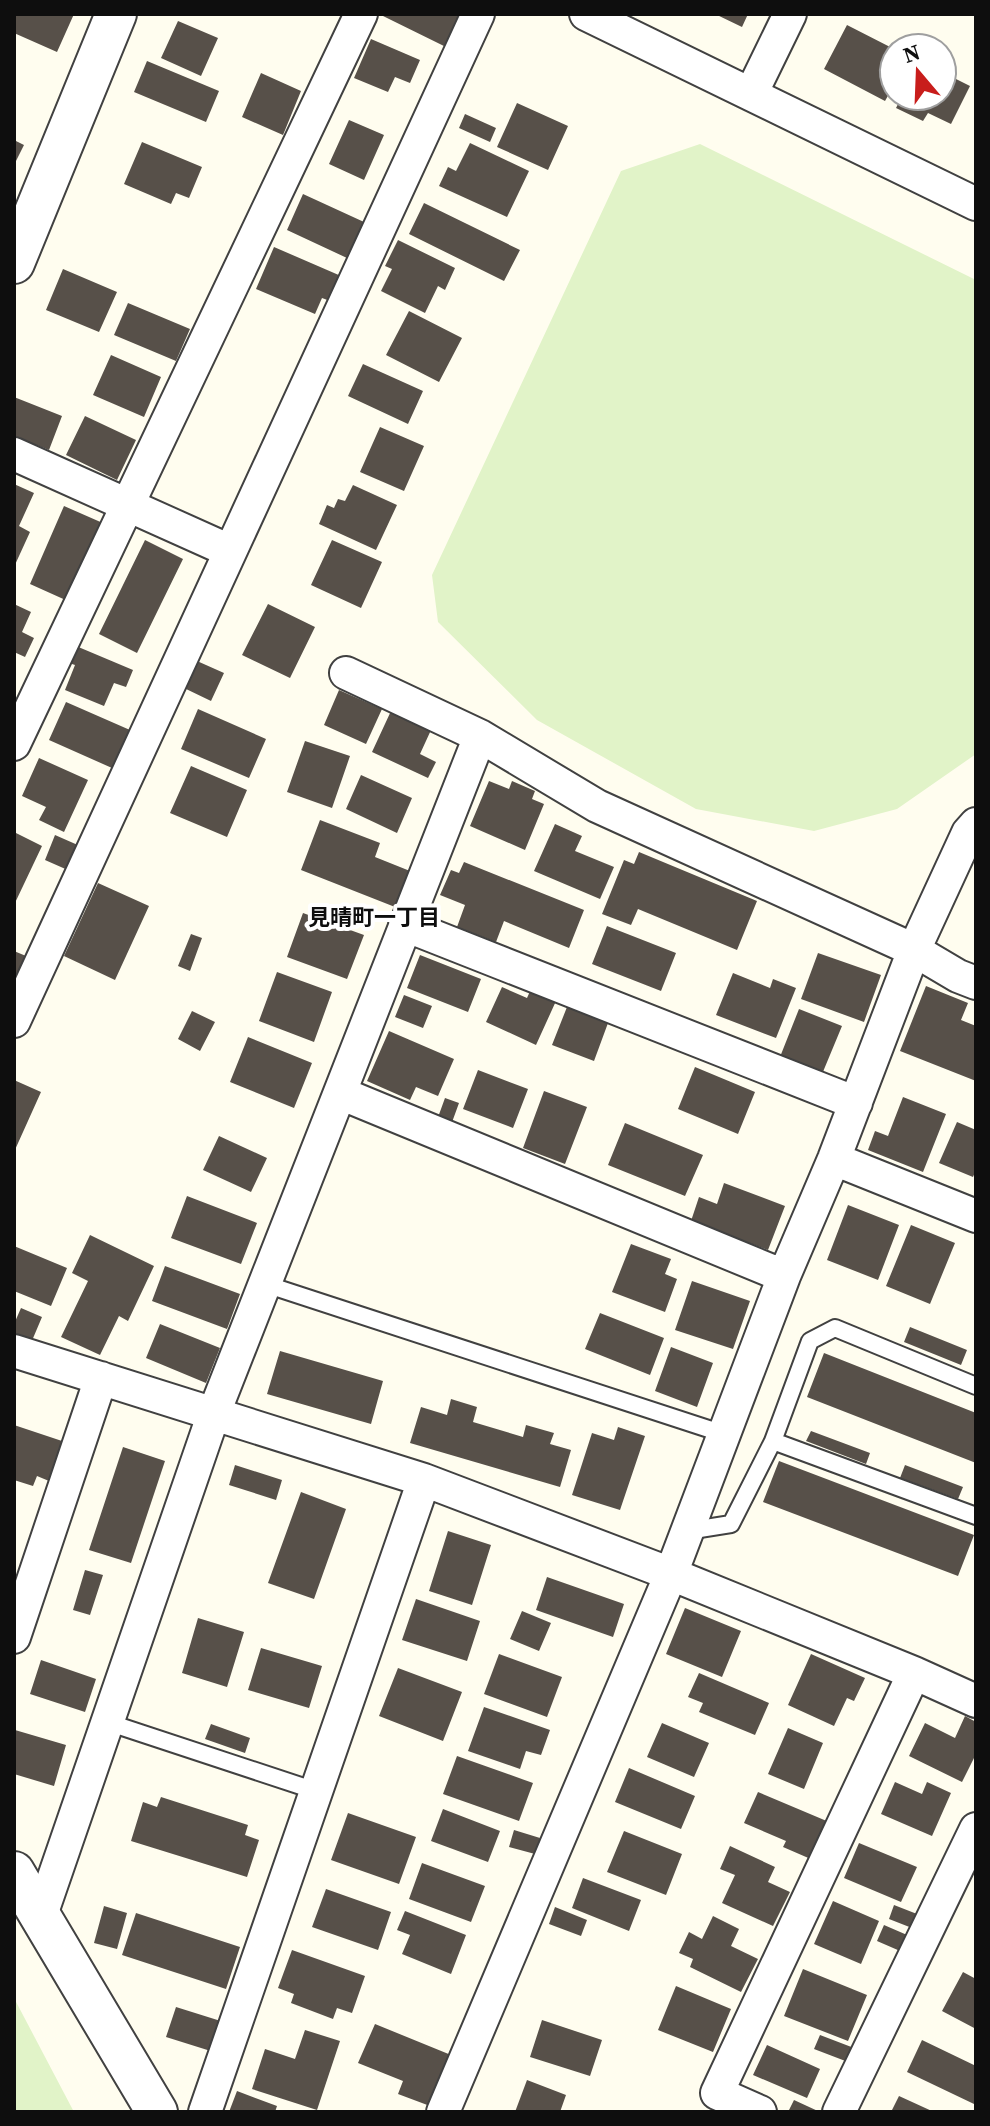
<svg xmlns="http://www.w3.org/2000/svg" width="990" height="2126" font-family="'Source Serif 4','Noto Sans JP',serif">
<rect width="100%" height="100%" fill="#fffdef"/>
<path fill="#e1f3c8" d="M700,144L976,280V754L897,809L814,831L696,809L537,720L438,622L432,575L621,171Z
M14,1998L74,2112H14Z"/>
<path fill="#575049" d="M14,14H74L57,52L14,33Z
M385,14H465L448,48L383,16Z
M715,14H748L742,27Z
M178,21L218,38L201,76L161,58Z
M847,25L894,49V85L885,101L824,69Z
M371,39L420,60L410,83L395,77L388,92L354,78Z
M147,61L219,91L206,122L134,92Z
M942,72L970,86L951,124L928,113L923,121L896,108L902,96H942Z
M261,73L301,91L283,135L242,117Z
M517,103L568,126L548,170L497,147Z
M465,114L496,128L490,142L459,128Z
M349,120L384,135L364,180L329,164Z
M14,140L24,145L14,165Z
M142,142L202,167L189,198L176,193L171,204L124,184Z
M470,143L529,171L507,217L439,186L448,167L456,171Z
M303,194L364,222L347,258L287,230Z
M424,203L520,250L504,281L409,234Z
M398,240L455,268L445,290L438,286L425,313L381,291L392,269L385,266Z
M274,247L341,276L330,301L322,298L315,314L256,289Z
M63,269L117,292L99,332L46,310Z
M128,303L190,329L176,361L114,335Z
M409,311L462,338L439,382L386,355Z
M111,355L161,377L144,417L93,395Z
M363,364L423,391L408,424L348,396Z
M14,397L62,416L49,450L14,436Z
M85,416L136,440L117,480L66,455Z
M380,427L424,446L404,491L360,472Z
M14,484L34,493L19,526L30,532L14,567Z
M353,485L397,505L376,550L319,524L327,505L334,508L338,499L345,501Z
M64,506L105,524L70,602L30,584Z
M145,540L183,559L137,653L99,634Z
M332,540L382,562L361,608L311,585Z
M14,604L31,612L22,632L34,638L25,657L14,652Z
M268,604L315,627L290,678L242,655Z
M76,646L133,670L126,687L114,683L104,706L65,690L75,665L69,663Z
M197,661L224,673L211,701L184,688Z
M339,690L382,709L366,744L324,725Z
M66,702L130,730L112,768L49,740Z
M198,709L266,739L249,778L181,749Z
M391,711L431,730L420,754L436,762L428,778L372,752Z
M305,741L350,756L332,808L287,792Z
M39,758L88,780L64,832L39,820L46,807L22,796Z
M191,766L247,790L227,837L170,813Z
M361,775L412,798L397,833L346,809Z
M489,781L509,789L512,781L535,791L532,799L544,804L525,850L470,826Z
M320,820L380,843L375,857L410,871L395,907L301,870Z
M555,824L582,836L575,851L614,867L600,899L534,871Z
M14,832L42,846L14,905Z
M55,835L80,846L70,871L45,860Z
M639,852L757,901L737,950L638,909L631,925L602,914L624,860L634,864Z
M464,862L584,910L569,948L504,921L496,942L457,927L465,905L440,895L451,870L459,873Z
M98,883L149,906L115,980L64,956Z
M303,913L364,935L347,979L287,957Z
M607,926L676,953L661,991L592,964Z
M191,934L202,938L190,971L178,966Z
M14,951L26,956L14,983Z
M818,953L881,975L864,1022L801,999Z
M420,955L481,979L468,1012L407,988Z
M277,972L332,992L314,1042L259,1021Z
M733,973L770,988L773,979L796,988L776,1038L716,1015Z
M926,986L968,1003L961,1020L976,1026V1081L900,1051Z
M502,987L527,998L531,989L556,1001L536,1045L486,1022Z
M404,995L432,1006L423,1028L395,1017Z
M567,1007L608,1023L594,1061L552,1045Z
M799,1009L842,1026L820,1079L778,1062Z
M192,1011L215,1022L200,1051L178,1039Z
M389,1031L454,1059L438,1096L416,1087L410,1100L367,1081Z
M248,1037L312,1063L294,1108L230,1082Z
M695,1067L755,1092L738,1134L678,1109Z
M478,1070L528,1089L513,1128L463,1109Z
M14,1080L41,1092L14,1152Z
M544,1091L587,1107L565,1164L523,1148Z
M903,1097L946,1114L923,1172L868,1150L875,1131L888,1136Z
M445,1098L459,1103L451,1125L437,1120Z
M957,1122L976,1130V1170L973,1177L939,1163Z
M625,1123L703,1155L685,1196L608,1165Z
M219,1136L267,1158L251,1192L203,1170Z
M724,1183L785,1206L768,1250L691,1221L699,1197L717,1204Z
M187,1196L257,1223L241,1264L171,1238Z
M848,1205L899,1225L878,1280L827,1260Z
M911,1225L955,1243L930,1304L886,1286Z
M90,1235L154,1266L128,1321L119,1316L100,1355L61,1337L88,1281L72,1273Z
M631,1244L671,1259L665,1274L677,1279L665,1312L612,1292Z
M14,1246L67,1268L51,1306L14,1291Z
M165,1266L240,1294L227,1329L152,1301Z
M692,1281L750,1301L733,1349L675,1330Z
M21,1308L42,1317L31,1343L14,1335V1324Z
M600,1313L664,1338L650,1375L585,1349Z
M160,1324L220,1348L206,1383L146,1358Z
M910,1327L967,1350L961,1365L904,1342Z
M671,1347L713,1363L697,1407L655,1391Z
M280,1351L383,1381L371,1424L267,1394Z
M824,1353L976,1413V1463L807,1397Z
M451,1399L477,1407L473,1422L523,1437L526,1425L554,1433L550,1444L571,1450L560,1487L410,1443L421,1407L447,1415Z
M14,1425L62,1441L49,1481L37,1476L33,1486L14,1480Z
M618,1427L645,1436L620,1510L572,1495L592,1433L614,1440Z
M811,1431L870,1453L866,1464L806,1441Z
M123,1447L165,1461L131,1563L89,1550Z
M779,1461L974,1535L958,1576L763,1502Z
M235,1465L282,1480L276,1500L229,1485Z
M905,1465L963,1487L958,1499L900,1478Z
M301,1492L346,1509L314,1599L268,1583Z
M448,1531L491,1545L472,1605L429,1591Z
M85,1570L103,1575L90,1615L73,1610Z
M547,1577L624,1604L613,1637L536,1610Z
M416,1599L480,1621L467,1661L402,1640Z
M685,1608L741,1631L722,1677L666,1654Z
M522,1611L551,1623L539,1651L510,1639Z
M198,1618L244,1632L227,1687L182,1673Z
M261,1648L322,1666L309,1708L248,1690Z
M499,1654L562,1677L547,1717L484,1694Z
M811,1654L865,1678L854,1701L847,1698L834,1726L788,1705Z
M41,1660L96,1679L85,1712L30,1694Z
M398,1668L462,1692L443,1741L379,1716Z
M699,1673L769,1703L755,1735L699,1712L703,1703L688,1697Z
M484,1707L550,1730L541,1755L526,1751L520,1769L468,1751Z
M965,1716L976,1722V1754L962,1782L909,1756L925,1723L955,1738Z
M662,1723L709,1743L694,1777L647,1757Z
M211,1724L250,1738L245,1753L205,1739Z
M788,1728L823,1743L804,1789L768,1774Z
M15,1730L66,1745L54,1786L14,1774Z
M457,1756L533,1783L519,1821L443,1794Z
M629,1768L695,1796L681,1829L615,1802Z
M895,1782L922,1794L927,1782L951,1793L932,1836L881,1814Z
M758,1792L829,1822L813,1860L783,1847L786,1841L744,1823Z
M161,1797L248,1825L245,1835L259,1840L247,1877L131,1841L143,1802L157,1807Z
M443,1809L500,1831L488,1862L431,1841Z
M348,1813L416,1837L399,1884L331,1860Z
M514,1830L540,1838L535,1854L509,1847Z
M624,1831L682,1854L666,1895L607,1872Z
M859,1843L917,1867L901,1902L844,1878Z
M730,1846L775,1867L768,1882L790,1892L773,1926L722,1903L735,1875L720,1869Z
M422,1863L485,1886L471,1922L409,1899Z
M583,1878L641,1900L629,1931L572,1908Z
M326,1889L391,1912L378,1950L312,1927Z
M833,1901L879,1921L861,1964L814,1944Z
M894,1905L917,1914L912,1928L889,1919Z
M104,1906L127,1913L117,1949L94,1943Z
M555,1907L587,1920L581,1936L549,1924Z
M405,1911L466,1935L451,1974L402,1954L410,1935L397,1930Z
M136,1913L240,1947L226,1989L122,1955Z
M713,1916L739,1929L731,1946L758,1959L741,1992L690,1967L693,1959L679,1953L689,1932L702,1939Z
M884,1925L914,1938L907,1954L877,1941Z
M292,1950L365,1976L352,2013L337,2008L333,2019L291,2003L294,1994L278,1988Z
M803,1969L867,1995L848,2041L784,2016Z
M963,1972L976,1979V2029L942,2011Z
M676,1986L731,2009L713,2052L658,2030Z
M176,2007L227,2023L217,2053L166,2037Z
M542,2020L602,2040L590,2076L530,2057Z
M375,2024L451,2055L430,2106L398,2094L403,2081L358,2063Z
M305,2030L340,2041L317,2110L252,2089L265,2049L295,2059Z
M820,2035L854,2048L848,2062L814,2049Z
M922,2040L976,2066V2099L974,2104L907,2072Z
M767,2045L820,2069L807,2098L753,2075Z
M527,2080L566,2095L560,2112H515Z
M237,2091L277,2106L275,2112H229Z
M899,2096L934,2112H891Z
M794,2100L820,2112L789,2110Z"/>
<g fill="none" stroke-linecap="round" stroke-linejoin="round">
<g stroke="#414141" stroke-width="20">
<path id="service" d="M265,1284L724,1434
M773,1441L976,1516
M687,1531L731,1524L773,1441L810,1341L835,1328L976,1386
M107,1722L316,1791"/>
</g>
<g stroke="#414141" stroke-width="36">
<path id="minor" d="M586,14L976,204
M751,94L790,14
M14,454L230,551
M346,673L480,736L597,806L914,950L958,976L976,983
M14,744L361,14
M405,925L856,1103
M14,1021L478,14
M340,1093L784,1276
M834,1159L976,1216
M14,1351L424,1480L671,1574L914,1673L976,1701
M14,1637L101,1378
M41,1915L214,1413L480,736
M205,2112L424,1480
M443,2112L671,1574L784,1276L834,1159L914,950L968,833L976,824
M760,2112L717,2093L914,1673
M839,2112L976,1829"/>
</g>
<g stroke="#414141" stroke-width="44">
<path id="tertiary" d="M14,263L116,14
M14,1872L157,2112"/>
</g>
<use href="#service" stroke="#fff" stroke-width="16"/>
<use href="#minor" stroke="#fff" stroke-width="32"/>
<use href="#tertiary" stroke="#fff" stroke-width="40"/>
</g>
<g text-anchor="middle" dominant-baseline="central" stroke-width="8" stroke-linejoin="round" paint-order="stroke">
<g font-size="22" font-weight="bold" fill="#0e0e0e" stroke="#fff">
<text x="374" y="917">見晴町一丁目</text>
</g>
</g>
<rect width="990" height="2126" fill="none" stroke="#0e0e0e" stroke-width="32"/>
<g transform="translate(918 72) rotate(341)"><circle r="38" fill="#ffffff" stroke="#9f9f9f" stroke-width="2"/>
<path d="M0-6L14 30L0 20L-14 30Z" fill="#c81d1b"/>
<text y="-12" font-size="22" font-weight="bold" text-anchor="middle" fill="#0e0e0e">N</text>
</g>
</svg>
